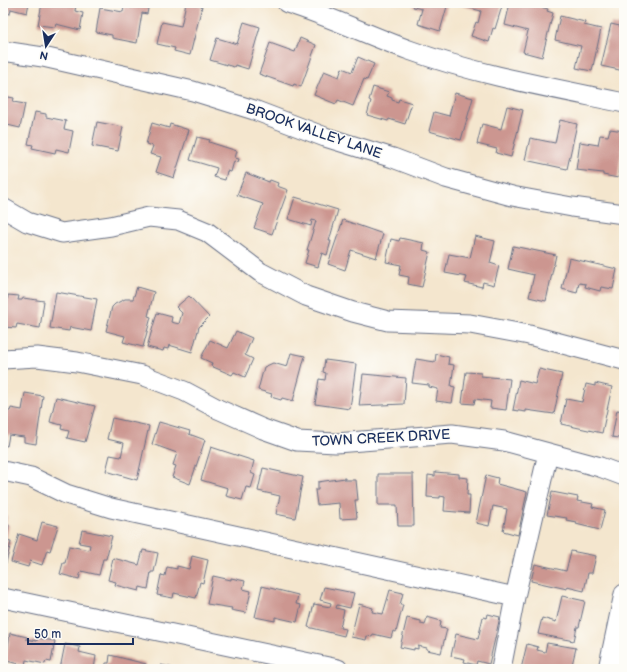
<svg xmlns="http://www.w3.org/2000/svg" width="627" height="672" font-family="'Balsamiq Sans',sans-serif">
<rect width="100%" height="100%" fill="#fdfcf7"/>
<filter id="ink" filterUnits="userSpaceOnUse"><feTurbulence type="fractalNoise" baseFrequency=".025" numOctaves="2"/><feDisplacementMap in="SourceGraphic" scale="8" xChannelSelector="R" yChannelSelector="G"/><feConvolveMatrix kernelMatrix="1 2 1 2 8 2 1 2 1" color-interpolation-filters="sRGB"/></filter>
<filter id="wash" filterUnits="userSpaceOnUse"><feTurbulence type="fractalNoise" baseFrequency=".012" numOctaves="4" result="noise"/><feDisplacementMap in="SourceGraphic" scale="16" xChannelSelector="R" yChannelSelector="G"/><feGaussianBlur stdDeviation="0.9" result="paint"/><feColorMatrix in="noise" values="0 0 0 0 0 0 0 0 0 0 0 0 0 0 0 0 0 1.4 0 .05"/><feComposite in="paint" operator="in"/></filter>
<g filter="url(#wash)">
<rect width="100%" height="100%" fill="#f4e6ce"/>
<g id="blocks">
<path fill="#cc9690" d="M3,3H29L27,13L11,9L10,14L3,12Z
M42,3H68L76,5L75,11L83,13L80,30L56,24L55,27L38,25Z
M133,3H149L147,14L142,13L137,43L112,38V35L96,32L100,8L123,12L124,6L132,8Z
M186,3L202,6L190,55L174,51L175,48L157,44L162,22L181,26Z
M415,3H448L440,31L418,24L422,9L413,7Z
M460,3H503L495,29L493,28L489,42L471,36L476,22L478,23L481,11L459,5Z
M510,3H516L529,6V4L548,9L547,11L553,13L542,57L523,52L528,31L505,25Z
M560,16L585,22L584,25L601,29L592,71L576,68L581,46L555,40Z
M244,22L260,27L248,69L235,65L234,67L210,60L217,38L237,44Z
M611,24L624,27V71L601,66Z
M300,38L316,45L301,87L294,84L293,86L259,74L270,43L295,52Z
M358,57L374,64L367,80L364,79L353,106L338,100L336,104L314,95L324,71L339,77L342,68L352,72Z
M373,87L389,92L387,96L392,98V100L398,102L399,99L412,103L405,124L389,119L388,121L367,115L371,101L369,100Z
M455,93L473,98L461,140L429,131L434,112L449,116Z
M3,96L14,98L13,102L25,104L20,128L3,124Z
M507,106L523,110L511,157L496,153L497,149L477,144L482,124L501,129Z
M35,112L46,114V117L66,121L64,129L73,131L69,152L56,149L55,153L32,148L33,145L28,144Z
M560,120L577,124L567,169L525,160L530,138L555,143Z
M97,122L123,127L118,151L92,146Z
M152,123L169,128L170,124L189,130L174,178L156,172L161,157L150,154L153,146L146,144Z
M610,129L624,131L618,178L603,175V173L576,170L580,142L598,145L600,135L608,136Z
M197,137L210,140L209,142L237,151L235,158L239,159L238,162L234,161L231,172L227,171L225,180L214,177L217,168L190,160Z
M246,173L269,182L270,180L278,183L277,186L288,190L272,234L254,228L263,204L237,195Z
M295,197L338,210L329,241H331L327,255L322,253L318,267L305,263L309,250H307L316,221L312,220L311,226L288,219Z
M343,220L383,234L376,258L351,250L345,270L328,264Z
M475,236L495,241L490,263L499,266L494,285L483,282L482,287L465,283L467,277L445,273L449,254L470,258Z
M400,238L424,243L423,250L430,252L422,287L408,284L409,277L399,275L401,265L386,262L391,239L399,241Z
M513,246L556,255L546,301L529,297L534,275L508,269Z
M569,258L617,269L613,289L601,287L600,291L585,287L586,284L579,283L577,293L562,289Z
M137,287L154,292L148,316L151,317L143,347L123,342L125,336L106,331L112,307L115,304L125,299H133Z
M56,292L97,299L91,331L70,327L69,331L50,328Z
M8,295L19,296L18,300H22L23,298L44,301L40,328L17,324L16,328L4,327Z
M189,296L209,317L199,327L192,352L169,345L168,349L164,348L163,351L147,347L157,313L172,317L171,322L179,324L182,313L176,307Z
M236,331L252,338L245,355L253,359L245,377L234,372L232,375L211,366L212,363L201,358L210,340L228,348Z
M291,353L305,356L293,401L282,398L281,400L271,397L272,394L258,390L264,367L273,363L287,367Z
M436,354L449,357L448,364L454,365L451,386L455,387L452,403L436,401L438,389L429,387V385L412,383L416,359L435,362Z
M325,360L356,364L350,409L315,404L319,379L325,380L326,373L323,372Z
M539,369L562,374L554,414L526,410V412L513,410L519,380L535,384Z
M466,372L481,373V376L510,379L506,410L490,408L491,401L475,399L474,404L462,403Z
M363,374L406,378L404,404L359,406Z
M595,383L612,387L602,433L561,424L566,399L582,402L586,384L595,386Z
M25,393L43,396L36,444L24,442V437L9,435L7,446L3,445V411H10L11,408L22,410Z
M56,397L95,406L85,442L67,438L69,431L61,429L62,425L50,422Z
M617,410L624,411V439L612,437Z
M112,418L149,426L137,480L106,471L110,455L121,457L124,443L107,439Z
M159,422L190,431L189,434L205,440L190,484L172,477L176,466L173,465L177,453L152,444Z
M211,447L254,461L251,473L255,475L251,488L246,487L242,500L226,496L228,488L201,480Z
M263,468L303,477L295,518L276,514L280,496L258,491Z
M435,472L459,474V477L468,478L467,495H470L469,513L444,511L445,497L440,496V498L427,497L428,475L435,476Z
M378,474H413L414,526H398L397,505H378Z
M486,475L498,478L497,484L527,492L518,535L503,531L507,509L493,506L489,526L476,523Z
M345,478V480H356L358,500H355L357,518L340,519L339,503L317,505L315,490H318V482Z
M552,492L578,497L577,501L593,504L592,507L605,510L600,530L576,524L577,522L566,520L567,518L547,515Z
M3,515L7,516L6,524L9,525L6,541L11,542L6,563L3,562Z
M42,522L58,526L50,551L47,550L42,565L30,561L28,567L11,562L19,534L37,540Z
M82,530L112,536L106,559H103L99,575L81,571L79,579L60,574L63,563H65L69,546L89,550L90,545L79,543Z
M143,550L158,553L154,572H151L148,589L140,587L139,591L115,585L116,582L108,580L113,558L139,565Z
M571,551L596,556L592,573H588L584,591L567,587V589L531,581L535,564L566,571Z
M192,556L208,560L203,583L200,582L196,598L174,593L173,598L157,595L161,575L165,576L167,567L177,569V566L189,569Z
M213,576L231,580V578L245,581L243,589L251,591L246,613L231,610L232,608L207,604Z
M262,586L298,595L296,604L301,605L297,622L275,617V621L255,617Z
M324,587L354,593L350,608L337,605L336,608L344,610L340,628L346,629L344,636L308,627L314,604L330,607L331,603L320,600Z
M390,590L403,593L400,605H403L396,632L393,631L391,638L373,634L372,637L367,636L366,640L351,637L359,604L373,608L372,612L383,614Z
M562,596L585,601L579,627H577L574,641L538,634L542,618L556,622Z
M488,614L500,617L489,664L477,661L476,665L464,662L465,659L451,656L456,634L478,639L483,617L487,618Z
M427,617L441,621L440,628L447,629L441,653L427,650V648L418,646V649L414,648V650L400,647L407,618L421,621V624L425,625Z
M3,633L7,634L4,650H3Z
M10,633L27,637L26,639L37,641V638L55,641L51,662L46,661L45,664L26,660L25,665L6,661Z
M547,643L576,648L571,669H521L527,644L538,647L537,650L545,652Z
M65,644L80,647L79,652L96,656L94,669H60Z
M110,655L146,664L145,669H105L106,663H109Z
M161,665L174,668V669H160Z"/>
</g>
</g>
<g filter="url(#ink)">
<use href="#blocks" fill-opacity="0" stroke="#676f85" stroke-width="1"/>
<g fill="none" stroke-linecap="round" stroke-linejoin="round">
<g stroke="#676f85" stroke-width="21">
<path id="minor" d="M287,3C329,16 368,35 409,50C478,75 552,88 624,103
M3,51L43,57L193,91L254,110L325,137L393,158L446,178L512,196L572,207L624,214
M3,208L27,222L62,233L111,226L149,217L178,220L207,232L260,272L306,296L353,312L388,321L470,324L529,335L624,360
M3,359L37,357L77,362L142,375L184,391L218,409L263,429L297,441L336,443L452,434L504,441L600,467L624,476
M3,471L31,477L66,494L111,508L515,597
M3,598L338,669
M501,669L515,597L548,453
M608,669L624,594"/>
</g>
<use href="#minor" stroke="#fff" stroke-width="19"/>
</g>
</g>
<g text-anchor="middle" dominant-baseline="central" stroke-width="3" stroke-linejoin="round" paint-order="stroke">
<g font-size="14" fill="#1b2f5e" stroke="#fdfcf7">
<text transform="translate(314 131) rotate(19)">BROOK VALLEY LANE</text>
<text transform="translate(381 438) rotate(-3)">TOWN CREEK DRIVE</text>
</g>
</g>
<rect width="627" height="672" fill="none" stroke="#fdfcf7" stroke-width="16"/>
<g transform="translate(46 46) rotate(192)" stroke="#fdfcf7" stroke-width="3" paint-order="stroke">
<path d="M0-3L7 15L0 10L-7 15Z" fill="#1b2f5e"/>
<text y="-6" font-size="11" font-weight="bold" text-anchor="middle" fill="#1b2f5e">N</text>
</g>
<path d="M28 638v6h105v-6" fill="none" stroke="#1b2f5e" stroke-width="2"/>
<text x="34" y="638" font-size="12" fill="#1b2f5e" stroke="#fdfcf7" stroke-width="3" paint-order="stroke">50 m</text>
</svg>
